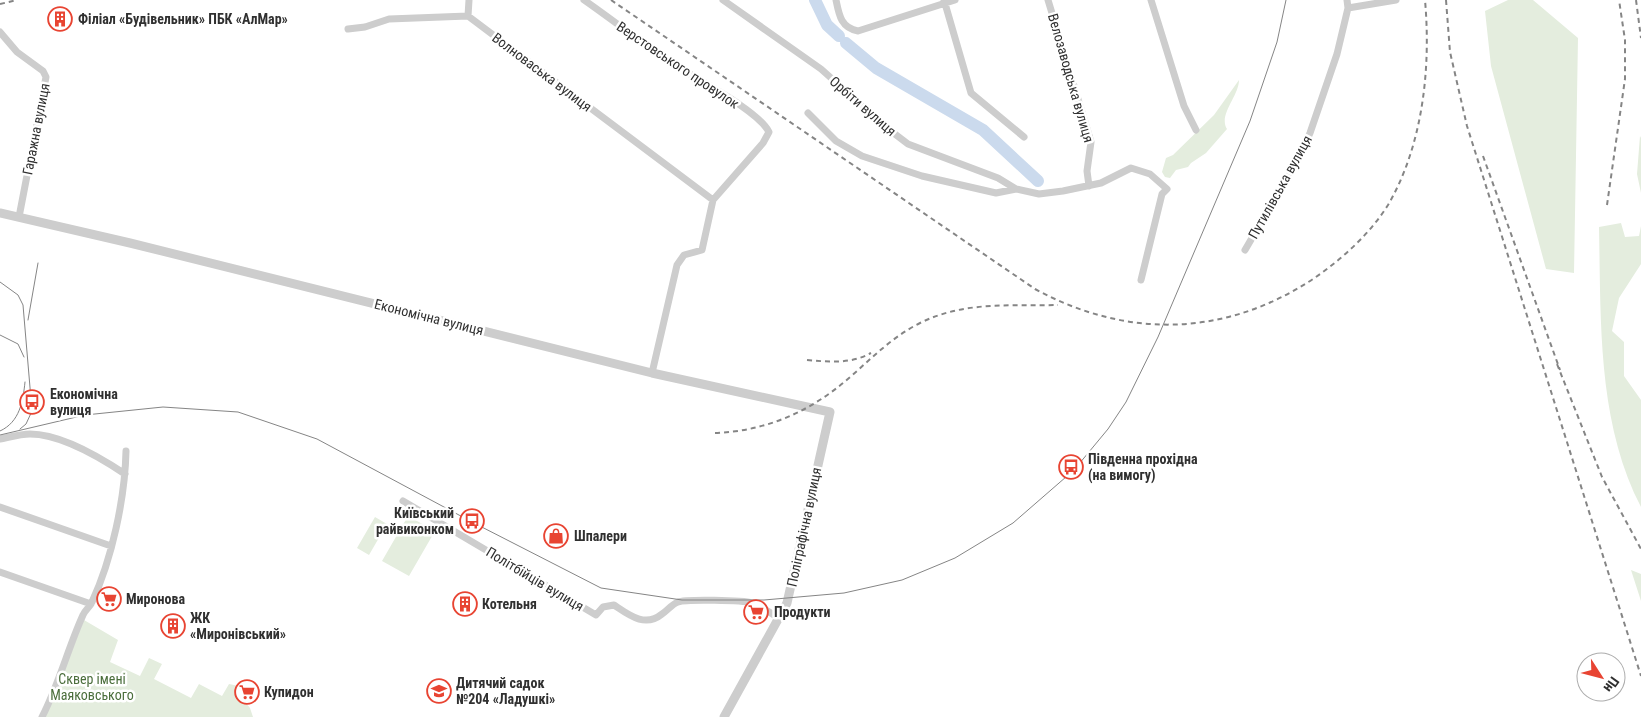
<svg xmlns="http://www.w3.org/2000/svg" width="1641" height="717" font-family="'Roboto Condensed',sans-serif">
<rect width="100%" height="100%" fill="#fff"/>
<path fill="#e4edde" d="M1508,0H1533L1578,38L1574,273L1546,269L1491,66L1485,11Z
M1239,80C1239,96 1218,115 1227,129L1206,153L1191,163L1188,167L1176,170L1170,178L1165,177L1162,172L1166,158L1173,155L1214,115Z
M1640,136L1641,138V193L1637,174Z
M1621,223L1625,237L1639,236L1641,226V264L1619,298L1612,331L1624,342V376L1641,400V507C1597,422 1601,321 1599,227Z
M408,516L435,531L409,576L382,561Z
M375,517L387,524L369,555L357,548Z
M1631,570L1641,574V601Z
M84,620L118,640L110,662L140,676L149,658L162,664L154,679L191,698L199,684L222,696L229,684L239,686L242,692L240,696L250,708L253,717H45Z"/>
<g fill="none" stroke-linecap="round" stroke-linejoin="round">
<path stroke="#cbdaed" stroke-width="12" d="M815,0L827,25L839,36
M846,43L876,68L983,130L1038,181"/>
<path stroke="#cdcdcd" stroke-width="7" d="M584,0C614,21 642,43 672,63C694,78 758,110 769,132L763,143L713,200L702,250L684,255L677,265L652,373
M723,0L821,69L887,128L908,144L998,178L1016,189
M836,0C839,15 841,28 858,31L955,0
M944,0L971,93L1024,137
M1048,0L1091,142L1087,171L1089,186
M1151,0L1184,106L1196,130
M1348,8L1396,0
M468,16L469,0
M348,29L365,27L389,19L468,16L713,200
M0,32L17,52L43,71L46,77L19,217
M808,113L836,141L862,156L922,176L996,193L1016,189L1039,194L1063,191L1101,183L1131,168L1150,174L1167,189L1162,194L1141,280
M1245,250L1297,161L1310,133L1337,54L1348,8L1347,0
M0,439C10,437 21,434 30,434C60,434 101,458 125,474
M403,501L596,615L603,607L614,605C629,615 645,628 662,614C667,611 672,604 678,602C685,599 743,600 752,603C761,606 770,613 779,618
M0,507L111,546
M0,572L91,604
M42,717C59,684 68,648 83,615C85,610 90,607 92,602C112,559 125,498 126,451"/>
<path stroke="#cdcdcd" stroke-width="9" d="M0,213L130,243L652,373L830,412L787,603L724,717"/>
<path stroke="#858585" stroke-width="1" d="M0,282L18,295L23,305L32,411L26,424L20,429
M28,320L38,263
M0,335L18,344L24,357
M0,431C20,422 23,401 25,382
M0,435L85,415L163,407L238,412L317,439L472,522L601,588L682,600H764L844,593L902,580L955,558L1013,523L1074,470L1108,429L1126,402L1158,337L1250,121L1277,42L1286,0"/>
<path stroke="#858585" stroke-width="2" stroke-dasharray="5 4" stroke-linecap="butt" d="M611,0L1035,289C1127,339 1225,337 1313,279C1342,259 1369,235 1388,205C1423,145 1431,68 1425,0
M1446,0L1450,52L1467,126L1641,676
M1636,0L1641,38
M0,4L17,0
M1483,156L1560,370
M1607,205L1625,79V40L1619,0
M807,360C830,362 851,364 871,353
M1557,364L1602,477L1641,549
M715,433C766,431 810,412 849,378C872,358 892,337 920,323C964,301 1011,306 1058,305"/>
</g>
<defs>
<g id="building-ring" transform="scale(1.25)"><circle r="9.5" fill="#fff" stroke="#e84432" stroke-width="1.5"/><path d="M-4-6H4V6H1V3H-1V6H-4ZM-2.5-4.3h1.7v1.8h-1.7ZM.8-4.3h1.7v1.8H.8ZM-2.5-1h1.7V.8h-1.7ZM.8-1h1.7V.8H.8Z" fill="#e84432"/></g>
<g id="bus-ring" transform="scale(1.25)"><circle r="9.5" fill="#fff" stroke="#e84432" stroke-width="1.5"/><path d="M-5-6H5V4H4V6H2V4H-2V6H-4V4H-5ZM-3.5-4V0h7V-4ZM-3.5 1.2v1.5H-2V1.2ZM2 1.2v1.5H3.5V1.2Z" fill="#e84432"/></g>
<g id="shop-ring" transform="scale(1.25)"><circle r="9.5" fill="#fff" stroke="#e84432" stroke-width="1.5"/><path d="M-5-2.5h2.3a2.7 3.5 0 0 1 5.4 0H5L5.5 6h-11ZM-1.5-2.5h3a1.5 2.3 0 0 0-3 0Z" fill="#e84432"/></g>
<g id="supermarket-ring" transform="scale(1.25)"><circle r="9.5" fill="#fff" stroke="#e84432" stroke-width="1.5"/><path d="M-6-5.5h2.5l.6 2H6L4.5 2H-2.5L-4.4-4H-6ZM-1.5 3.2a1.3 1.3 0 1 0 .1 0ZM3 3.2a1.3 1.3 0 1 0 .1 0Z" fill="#e84432"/></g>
<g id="school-ring" transform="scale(1.25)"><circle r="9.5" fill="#fff" stroke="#e84432" stroke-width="1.5"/><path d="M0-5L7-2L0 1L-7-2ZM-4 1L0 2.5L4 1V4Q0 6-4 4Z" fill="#e84432"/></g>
</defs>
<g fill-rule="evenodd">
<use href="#building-ring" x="60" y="19"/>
<use href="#bus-ring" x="32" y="402"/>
<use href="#bus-ring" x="1071" y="467"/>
<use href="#bus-ring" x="472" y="521"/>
<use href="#shop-ring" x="556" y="536"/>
<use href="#supermarket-ring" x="109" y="599"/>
<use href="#building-ring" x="465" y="604"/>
<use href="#supermarket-ring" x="756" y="612"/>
<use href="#building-ring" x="173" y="626"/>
<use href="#school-ring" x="439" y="691"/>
<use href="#supermarket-ring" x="247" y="692"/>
</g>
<g text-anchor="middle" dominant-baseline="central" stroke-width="5" stroke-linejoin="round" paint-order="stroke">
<g font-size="14" font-weight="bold" fill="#303030" stroke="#fff" text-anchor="start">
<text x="78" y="19">Філіал «Будівельник» ПБК «АлМар»</text>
<text x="50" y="394">Економічна<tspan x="50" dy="16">вулиця</tspan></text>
<text x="1088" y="459">Південна прохідна<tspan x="1088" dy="16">(на вимогу)</tspan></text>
<text x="454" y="513" text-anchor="end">Київський<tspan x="454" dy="16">райвиконком</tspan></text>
<text x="574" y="536">Шпалери</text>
<text x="126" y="599">Миронова</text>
<text x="482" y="604">Котельня</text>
<text x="774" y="612">Продукти</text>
<text x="190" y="618">ЖК<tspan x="190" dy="16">«Миронівський»</tspan></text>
<text x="456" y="683">Дитячий садок<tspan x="456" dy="16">№204 «Ладушкі»</tspan></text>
<text x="264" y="692">Купидон</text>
</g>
<g font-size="14" fill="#303030" stroke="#fff">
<text transform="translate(678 65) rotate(34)">Верстовського провулок</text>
<text transform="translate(542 72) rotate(37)">Волноваська вулиця</text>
<text transform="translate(1071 78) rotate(74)">Велозаводська вулиця</text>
<text transform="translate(863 106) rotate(41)">Орбіти вулиця</text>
<text transform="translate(36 129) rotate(-79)">Гаражна вулиця</text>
<text transform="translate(1280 187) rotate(-61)">Путилівська вулиця</text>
<text transform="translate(429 317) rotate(14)">Економічна вулиця</text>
<text transform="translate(804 527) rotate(-78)">Поліграфічна вулиця</text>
<text transform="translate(535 579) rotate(31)">Політбійців вулиця</text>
</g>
<g font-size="14" fill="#4b6e3c" stroke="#fff">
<text x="92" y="679">Сквер імені<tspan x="92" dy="16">Маяковського</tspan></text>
</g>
</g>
<g transform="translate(1601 677) rotate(126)"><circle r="24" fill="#ffffff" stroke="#acacac"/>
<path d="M0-4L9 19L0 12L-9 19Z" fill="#e84432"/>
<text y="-8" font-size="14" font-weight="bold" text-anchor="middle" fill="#303030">Пн</text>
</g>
</svg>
